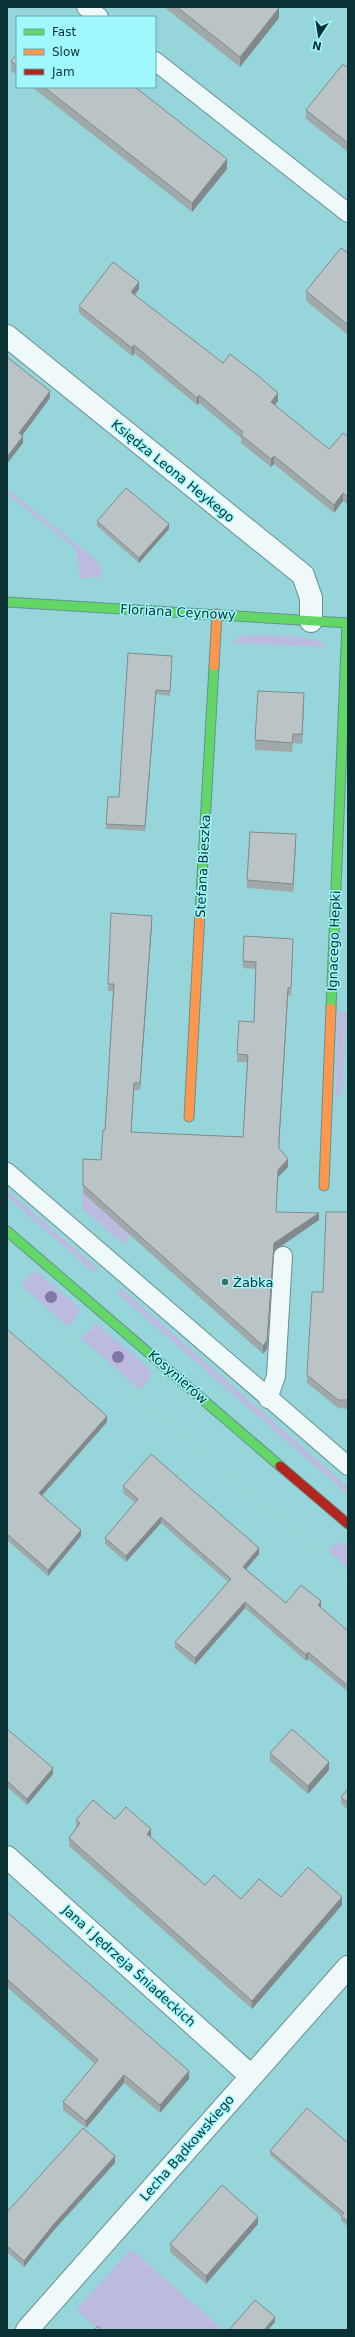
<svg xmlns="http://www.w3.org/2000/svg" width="355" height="2337" font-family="'DejaVu Sans',sans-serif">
<rect width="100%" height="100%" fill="#96d6da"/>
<path fill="#babbde" d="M7,489L94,558L100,565L102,575L99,578L88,577L80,580L76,549L7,494Z
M245,635C260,635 321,634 327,647L233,643L238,637Z
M337,1010L347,1013L342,1097L336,1096Z
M7,1190L97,1268L93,1272L7,1197Z
M82,1192L131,1235L124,1244L82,1209Z
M36,1271L80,1308L77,1317L68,1327L21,1285L30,1274Z
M121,1288L348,1487V1495L117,1293Z
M96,1323L151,1370L150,1378L140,1390L81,1338Z
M337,1542L348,1544V1569L328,1551Z
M131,2249L224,2330H99L76,2310Z"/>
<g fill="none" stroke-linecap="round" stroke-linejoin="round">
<g stroke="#679092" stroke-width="20">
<path id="lane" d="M86,7L99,17
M155,61L348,213
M7,1172L348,1466
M268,1399L276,1376L283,1256"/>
</g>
<g stroke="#679092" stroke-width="24">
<path id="street" d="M7,336L303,575L311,598V621
M7,1857L251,2076
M27,2330L348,1967"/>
</g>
<g stroke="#679092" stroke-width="11">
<path id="fast" d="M7,602L348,623
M200,912L214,666
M331,1008L347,623
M7,1231L280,1466"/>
</g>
<g stroke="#679092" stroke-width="11">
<path id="slow" d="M214,666L217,614
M189,1117L200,912
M324,1186L331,1008"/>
</g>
<g stroke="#679092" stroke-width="11">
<path id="jam" d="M280,1466L348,1524"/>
</g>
<path stroke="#b9cccd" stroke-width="2.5" stroke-dasharray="1 3" stroke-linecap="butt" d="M7,1283L348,1578"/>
<use href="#lane" stroke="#eff9f9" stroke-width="18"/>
<use href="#street" stroke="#eff9f9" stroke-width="22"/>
<use href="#fast" stroke="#63d668" stroke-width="9"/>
<use href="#slow" stroke="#ff974d" stroke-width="9"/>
<use href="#jam" stroke="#b3261e" stroke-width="9"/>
</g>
<g fill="#8177a6">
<circle cx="51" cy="1297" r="6"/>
<circle cx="118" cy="1357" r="6"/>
</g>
<path fill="#a0a9aa" d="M164,7H278L279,18L240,67Z
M17,54V75L11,71V61Z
M348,68V152L306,119V110Z
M32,87H135L227,169L192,212Z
M348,253V335L306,301V291Z
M139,289L134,295L223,363L278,401L274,405L329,449L348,437V505L343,501L334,513L274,464L271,467L241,443V438L199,403L197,405L134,353L132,356L79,313V306Z
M97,521L169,529L139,563L97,526Z
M128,653L172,661L170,696L156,694L145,831L106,829V824L119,797Z
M304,703L302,744L293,743L292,752L255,750V740Z
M296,842L293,892L247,888V880Z
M152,923L140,1090H134L131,1132L243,1137L247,1062H237V1054L254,1022L256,969L243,968V961L293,946L291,996L288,995L279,1145V1148L288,1167L278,1177L276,1212L319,1220L274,1251L267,1349L263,1354L83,1193V1159L101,1160L105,1130L113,991H108V984Z
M348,1212V1409L338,1408L307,1383V1375L323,1292Z
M7,1329L107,1422L42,1496L81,1536L48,1576L7,1540Z
M123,1486L259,1554L246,1569L286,1603L321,1607L348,1631V1692L308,1659L306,1661L245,1608L195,1665L175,1648V1642L228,1582L161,1523L126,1562L105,1544V1538L135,1503L123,1493Z
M7,1729L53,1774L27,1805L7,1787Z
M270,1753L329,1770L308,1794L270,1761Z
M348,1789V1810L341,1803V1797Z
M115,1819L151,1837V1838L205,1885L241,1899L281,1897L342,1905L252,2009L69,1846V1838L76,1828V1820Z
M7,1912L189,2079L160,2113L124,2083L86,2128L63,2110V2102L95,2064L8,1988L7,1989Z
M348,2143V2227L341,2220V2216L270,2155V2151Z
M115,2163L54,2230L24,2267L7,2252V2212Z
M258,2224L206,2284L170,2252V2244Z"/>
<path fill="#82898b" d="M279,8V18L240,67V57Z
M227,159V169L192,212V203Z
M139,282V289L131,300V292Z
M134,345V353L132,356V348Z
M50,391V398L19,440V433Z
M278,393V401L271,410V402Z
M199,395V403L197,405V398Z
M23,436V443L7,464V457Z
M274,456V464L271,467V459Z
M343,493V501L334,513V505Z
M169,524V529L139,563V558Z
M156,690V694L145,831V826Z
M304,693V703L302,744V734Z
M296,834V842L293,892V884Z
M152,916V923L140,1090V1083Z
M288,988V995L279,1147V1139Z
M134,1083V1090L131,1139V1132Z
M288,1159V1167L278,1177V1170Z
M319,1213V1220L274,1251L267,1349L263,1354V1346L274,1243Z
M107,1416V1422L39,1499V1493Z
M161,1517V1523L126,1562V1556Z
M81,1530V1536L48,1576V1570Z
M259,1548V1554L243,1573V1567Z
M321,1601V1608L318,1605Z
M245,1602V1608L195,1665V1658Z
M308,1652V1659L306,1661V1655Z
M329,1762V1770L308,1794V1786Z
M53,1768V1774L27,1805V1799Z
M151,1829V1837L147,1843V1834Z
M342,1897V1905L252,2009V2001Z
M8,1980V1988L7,1989V1981Z
M189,2071V2079L160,2113V2105Z
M124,2075V2083L86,2128V2121Z
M115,2156V2163L54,2230L24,2267V2261L54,2224Z
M258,2217V2224L206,2284V2276Z
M275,2317V2322L268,2330H264Z"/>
<path fill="#bac4c6" stroke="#82898b" d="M177,7H278L279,8L240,57Z
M17,54V66L11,61Z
M343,64L348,68V143L306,110Z
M44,87H135L227,159L192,203Z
M341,248L348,253V325L306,291Z
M113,262L139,282L131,292L223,363L230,354L257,375L278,393L271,402L329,449L343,433L348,437V497L343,493L334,505L274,456L271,459L241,435L243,432L199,395L197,398L134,345L132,348L79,306Z
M7,357L50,391L19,433L23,436L7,457Z
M126,488L169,524L139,558L97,521Z
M128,653L172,656L170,691L156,690L145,826L106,824L108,797H119Z
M258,691L304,693L302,734H293L292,743L255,740Z
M250,832L296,834L293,884L247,880Z
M111,913L152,916L140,1083H134L131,1132L243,1137L248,1055L237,1054L239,1021L254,1022L256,962L243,961L244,936L293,939L291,988H288L279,1139V1148L288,1159L278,1170L276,1212L319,1213L274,1243L267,1341L263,1346L83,1185V1159L101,1160L103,1130H105L114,984H108Z
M326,1212H348V1400H338L307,1375L312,1292H323Z
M7,1329L107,1416L39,1493L81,1530L48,1570L7,1534Z
M151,1454L259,1548L243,1567L286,1603L301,1585L321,1601L318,1605L348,1631V1686L308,1652L306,1655L245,1602L195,1658L175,1642L231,1579L161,1517L126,1556L105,1538L138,1499L123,1486Z
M7,1729L53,1768L27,1799L7,1781Z
M292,1729L329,1762L308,1786L270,1753Z
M348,1789V1803L341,1797Z
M93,1800L115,1819L126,1807L151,1829L147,1834L205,1885L214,1875L241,1899L259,1879L281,1897L308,1867L342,1897L252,2001L69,1838L80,1823L76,1820Z
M7,1912L189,2071L160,2105L124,2075L86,2121L63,2102L98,2060L8,1980L7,1981Z
M307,2108L348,2143V2222L341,2216L344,2213L270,2151Z
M83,2128L115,2156L54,2224L24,2261L7,2246V2212Z
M222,2185L258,2217L206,2276L170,2244Z
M255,2300L275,2317L264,2330H229Z
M98,2326L102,2330H94Z"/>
<circle fill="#3b6b6d" stroke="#a0f8fd" stroke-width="1.5" cx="225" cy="1282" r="4"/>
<g text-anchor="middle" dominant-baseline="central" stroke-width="3" stroke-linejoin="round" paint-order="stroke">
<g font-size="13" fill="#0a3133" stroke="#a0f8fd">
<text transform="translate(173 471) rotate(39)">Księdza Leona Heykego</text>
<text transform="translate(178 612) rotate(3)">Floriana Ceynowy</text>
<text transform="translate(203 866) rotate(-87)">Stefana Bieszka</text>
<text transform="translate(334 941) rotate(-88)">Ignacego Hepki</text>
<text transform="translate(178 1377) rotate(41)">Kosynierów</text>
<text transform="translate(129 1966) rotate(42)">Jana i Jędrzeja Śniadeckich</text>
<text transform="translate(187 2148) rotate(-49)">Lecha Bądkowskiego</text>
</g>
<g font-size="13" fill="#0a3133" stroke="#a0f8fd" text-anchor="start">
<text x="233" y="1282">Żabka</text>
</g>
</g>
<rect width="355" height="2337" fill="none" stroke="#0a3133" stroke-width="16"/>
<rect x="16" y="16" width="140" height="72" fill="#a0f8fd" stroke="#64a8ac"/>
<rect x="24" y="29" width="20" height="6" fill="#63d668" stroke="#64a8ac"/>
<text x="52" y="36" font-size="12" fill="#0a3133">Fast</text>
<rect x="24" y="49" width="20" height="6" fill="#ff974d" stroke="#64a8ac"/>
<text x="52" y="56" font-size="12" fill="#0a3133">Slow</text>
<rect x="24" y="69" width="20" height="6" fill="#b3261e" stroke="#64a8ac"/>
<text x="52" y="76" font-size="12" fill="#0a3133">Jam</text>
<g transform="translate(319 36) rotate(192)" stroke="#a0f8fd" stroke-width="3" paint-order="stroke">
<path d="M0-3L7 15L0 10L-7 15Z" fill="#0a3133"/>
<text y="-6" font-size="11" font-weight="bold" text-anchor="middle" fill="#0a3133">N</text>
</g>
</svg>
